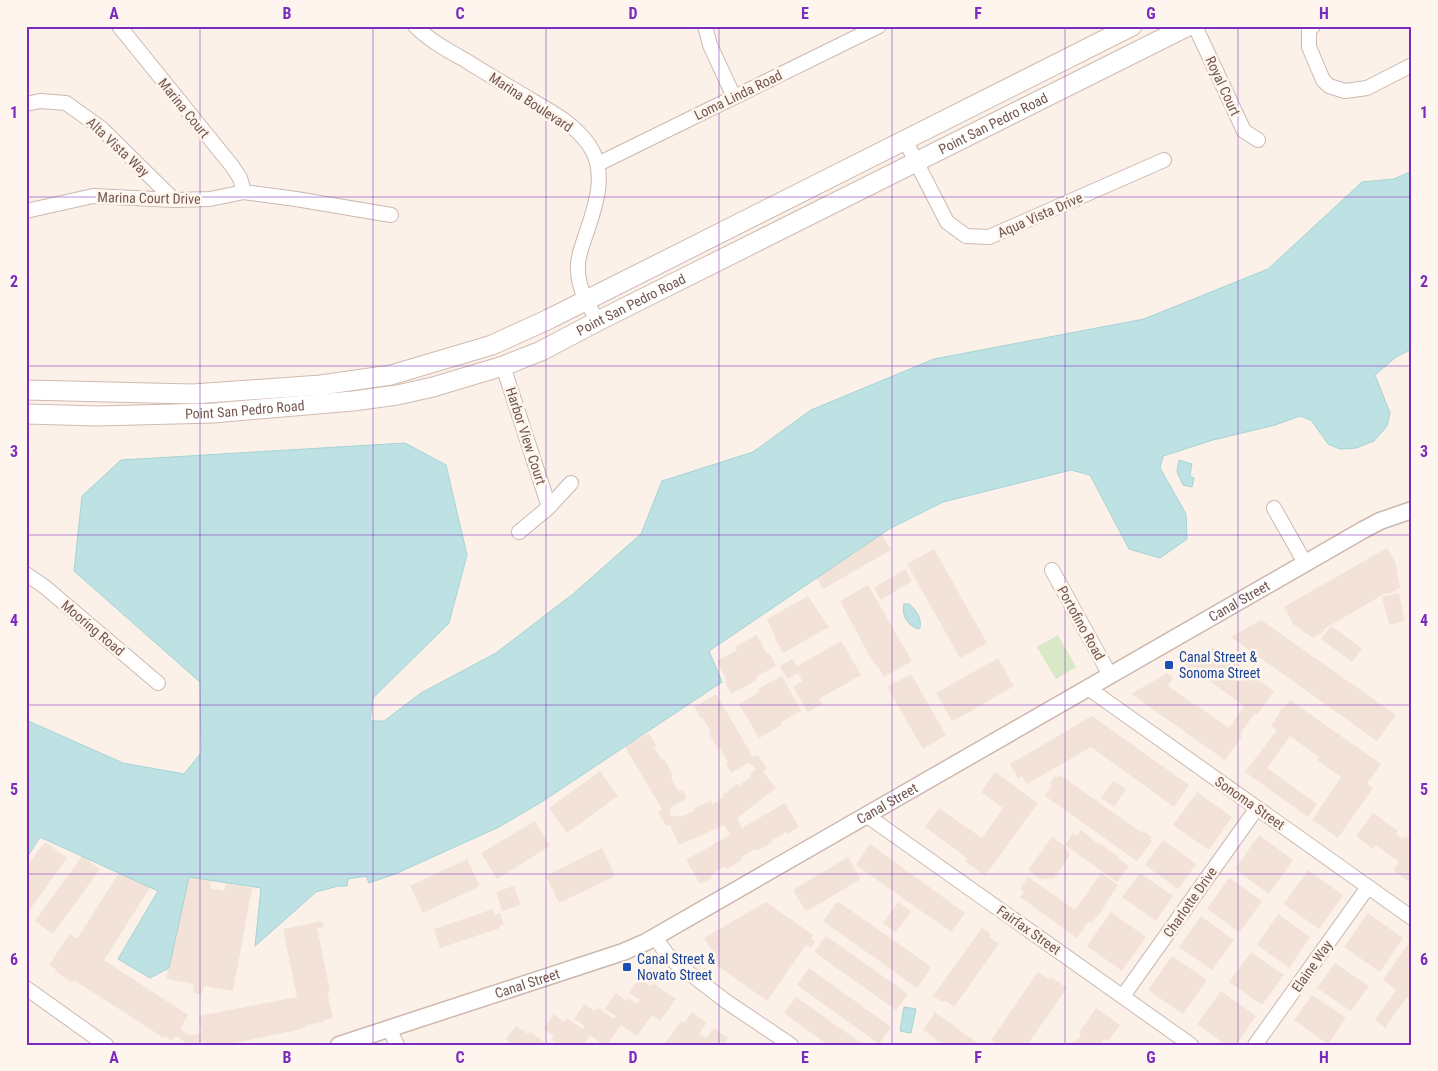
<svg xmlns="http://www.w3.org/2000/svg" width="1438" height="1071" font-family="'Roboto Condensed',sans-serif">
<rect width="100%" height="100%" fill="#fbf1e8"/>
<path fill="#f2e2d7" d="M874,522L891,550L823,589L807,561Z
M1387,548L1396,564L1400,588L1388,594L1386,593L1324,629L1325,631L1313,638L1293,624L1284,607Z
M934,549L987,643L960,658L907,564Z
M905,569L912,581L881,600L874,588Z
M868,585L912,661L884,677L876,664H874L840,601Z
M1399,593L1405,621L1389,625L1382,597Z
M808,596L829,627L783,653L775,639L776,638L772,630V629L767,619Z
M1261,620L1396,715L1377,741L1231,637Z
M1331,626L1362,648L1352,662L1321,639Z
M757,635L767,654L769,653L776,666L756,677L757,680L731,694L725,682L727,681L717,661L737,650L736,646Z
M841,641L861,675L819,699L822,704L808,712L793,687L802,681L798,673L787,679L780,666L792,659L797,666Z
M1213,647L1274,691L1257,715L1254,714L1240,734L1242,736L1225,760L1131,694L1167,673L1173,678L1168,686L1229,728L1244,706L1197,672L1191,680L1176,669Z
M998,658L1014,686L966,714L952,721L936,693Z
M911,674L946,735L923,749L887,687Z
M782,676L801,711L781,722L782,725L759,738L739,704L760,692L758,689Z
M716,694L753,757L758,755L767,769L763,772L776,788L737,818L742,828L785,803L799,827L787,834L786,832L772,840L773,842L757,851L755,849L741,857L742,860L727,869L725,866L711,875L712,878L700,884L686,860L730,835L724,825L679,845L670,825L666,826L658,812L662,809L625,747L649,733L656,745L654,747L662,760L664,759L673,775L671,777L678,791L682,789L687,798L670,808L671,811L669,812L672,817L678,815L680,817L695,811L694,808L711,801L712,804L719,801L718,799L724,797L723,794L737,784L739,786L751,776L750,774L756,769L752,764L751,765L749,763L731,773L726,764L728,762L720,748L718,749L709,734L711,732L703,718L701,719L694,707Z
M1290,700L1381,764L1367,783L1373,788L1338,838L1312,820L1341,777L1317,760L1319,757L1301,744L1290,736L1267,768L1317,804L1308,817L1245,772L1277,730L1271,726L1283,707L1284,708Z
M1092,716L1189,785L1174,807L1091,747L1027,784L1022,776L1018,778L1010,764Z
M600,771L618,796L567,833L549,808Z
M995,772L1038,803L985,876L965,861L967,858L925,827L939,808L982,838L1003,808L981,792Z
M1060,775L1142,833L1144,831L1152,837L1150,839L1152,841L1137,861L1045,796L1052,785L1050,783L1055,776L1058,778Z
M1113,781L1126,789L1114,807L1101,798Z
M1197,792L1232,817L1209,850L1173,825Z
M1373,813L1398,831L1396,834L1403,839L1406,836L1412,841V881L1410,883L1393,870L1399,862L1376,845L1373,849L1356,836Z
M535,821L550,846L497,879L481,853Z
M1081,830L1098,844L1099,843L1119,857L1118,858L1129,866L1117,882L1065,845L1073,833L1077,836Z
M1259,835L1293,860L1269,894L1235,869Z
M1052,837L1065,846L1070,855L1054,878L1040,879L1028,870Z
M1163,840L1196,864L1178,889L1145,865Z
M45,842L67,858L26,915V867Z
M870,844L965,913L951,932L856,865Z
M602,848L615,876L559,903L546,876Z
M82,856L100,869L53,934L35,921Z
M848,857L860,878L859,880L807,911L805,910L793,890Z
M467,859L480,886L423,913L410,886Z
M122,868L151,886L104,960L188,1015L180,1029L187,1034L192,1035L202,1033L199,1016L297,997L283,929L322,921L324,927L317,928L330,991H327L333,1018L323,1020V1022L306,1025V1027L298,1029V1030L224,1045H205L204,1041L192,1044L186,1043L176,1036L172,1041L165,1036L164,1038L74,980L72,982L55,971L56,969L49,965L67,938L70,934L77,939Z
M1308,870L1343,895L1319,929L1284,904Z
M1101,873L1118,885L1100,913L1091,923L1089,921L1077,938L1020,897L1024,892L1020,889L1028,877L1075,910Z
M1140,873L1173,896L1156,921L1122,897Z
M185,876L211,881L210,888L224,891L226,883L252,888L233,991L204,986L202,993L198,994L193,992L194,984L166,979Z
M1229,878L1262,901L1240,932L1207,909Z
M514,886L521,905L502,911L496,892Z
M766,902L813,935L811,939L815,942L810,948L806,945L767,1001L707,958L712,951L704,938Z
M837,902L838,903L839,902L930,966L931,968L917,988L823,921Z
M898,902L911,911L896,932L883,923Z
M493,909L495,915L500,913L504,924L499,926L500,928L440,948L434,929Z
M1111,912L1146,937L1122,971L1087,946Z
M1368,913L1403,938L1380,972L1344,947Z
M1278,914L1310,937L1289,968L1257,945Z
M1201,916L1234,940L1212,970L1179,947Z
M982,928L991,934L989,937L999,944L954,1007L944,1000L942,1002L933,996Z
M826,936L908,994L896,1010L814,952Z
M1409,943L1412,945V995L1409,999L1407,997L1385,1028L1375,1020L1396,990L1383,980Z
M1251,952L1284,975L1262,1005L1229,982Z
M1172,956L1207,980L1183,1014L1148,990Z
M1335,963L1369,986L1351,1011L1317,988Z
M809,968L891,1027L879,1044L797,985Z
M1038,972L1049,979L1051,977L1067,988L1027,1045H998L991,1040Z
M639,978L650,986L653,983L676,999L660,1021L652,1015L637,1036L621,1025L607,1045H604L590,1035L583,1045H559L552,1040L554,1036L543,1029L554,1014L564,1022L567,1018L583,1029L585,1026L574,1019L584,1004L595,1011L598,1008L614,1019L616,1016L605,1009L616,993L626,1001L628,998L637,1004L640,1000L629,993Z
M1221,991L1256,1016L1236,1045H1226L1197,1024Z
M1312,995L1346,1018L1328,1044L1294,1020Z
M796,997L864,1045H828L784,1013Z
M1096,1008L1120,1025L1108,1041L1104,1039L1100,1045H1070L1073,1041L1076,1042L1081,1035L1079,1033Z
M692,1012L706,1023L699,1034L706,1038L714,1028L728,1038L723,1045H664L681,1021L684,1023Z
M935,1012L980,1045H944L923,1030Z
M516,1026L528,1034L530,1032L548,1045H513L506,1039Z"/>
<path fill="#d9e8c7" d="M1058,635L1076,667L1056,679L1037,647Z"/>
<path fill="#bee2e3" stroke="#a5d3d4" d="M1412,171V349L1396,357L1375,375L1390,413L1387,426L1374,441L1356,448L1340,449L1328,444L1311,420L1300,416L1275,425L1213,440L1163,456L1160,468L1186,514L1187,539L1160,558L1129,549L1090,475L1071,470L943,502L889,529L709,651L722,682L543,801L499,827L395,874L369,883L366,876L348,879L347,886H338L316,892L255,946L261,888L189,877L169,968L150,978L118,959L158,891L40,837L26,859V720L123,763L184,774L201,753L200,682L74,571L82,496L121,460L405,443L446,465L467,555L449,623L373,698L370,721H384L421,693L496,653L573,594L641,534L662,481L753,452L811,410L934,359L1144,319L1268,269L1362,182L1394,179Z
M1179,460L1192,464L1190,474L1191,477L1194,478L1192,487L1183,485L1177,472Z
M904,604H909C916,610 922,618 920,628L918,629C908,626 901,615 904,604Z
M904,1007L916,1009L911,1033L900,1031Z"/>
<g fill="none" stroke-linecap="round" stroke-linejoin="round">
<g stroke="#ccb8af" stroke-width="16">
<path id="minor" d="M119,26L232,166L240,178L244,192
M415,26C429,40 447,50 465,60C487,74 510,87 533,101C554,113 575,125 589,145C609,174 594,210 584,240C581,249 577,259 578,269C578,289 588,305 598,321
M705,26L710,45L734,97
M1195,26L1244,131L1258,140
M1313,26L1309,31V47L1323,80L1329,86L1345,91L1367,88L1412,65
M26,104L40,101L66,103L101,128L174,200
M905,140L947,222L966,236L989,237L1164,160
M598,164L879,26
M26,211L93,196L174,200L210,199L244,192L296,199L391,215
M503,366L549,507
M1274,508L1305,563
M519,532L549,507L571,483
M1052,570L1110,675
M26,574L45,587L158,683
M1088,688L1412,918
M866,815L1191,1045
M655,937L666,953L676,963L727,1002L791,1045
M26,988L106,1045
M1123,996L1257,808
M389,1028L397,1045
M1255,1045L1368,887"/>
</g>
<g stroke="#ccb8af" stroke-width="19">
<g id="tertiary">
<path id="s1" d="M339,1045L623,952L646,942L1363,530L1380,521L1412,510"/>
</g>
</g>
<g stroke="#d0bab0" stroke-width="21">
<g id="secondary">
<path d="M26,390L193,394L321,385L391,375L492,345L549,319L1132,26"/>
<path id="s2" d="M26,414L98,416L213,413L353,401L397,395L433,387L503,366L541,351L598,321L1188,26"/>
</g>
</g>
<use href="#minor" stroke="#fff" stroke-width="14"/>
<use href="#tertiary" stroke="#fff" stroke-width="16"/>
<use href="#secondary" stroke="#fff" stroke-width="19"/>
</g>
<path fill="none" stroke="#7b2cbf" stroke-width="1" stroke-opacity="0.55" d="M200,26V1045M373,26V1045M546,26V1045M719,26V1045M892,26V1045M1065,26V1045M1238,26V1045M26,197H1412M26,366H1412M26,535H1412M26,705H1412M26,874H1412"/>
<g fill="#1a4fb4" stroke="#fef6ee" stroke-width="2">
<rect x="1164" y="660" width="10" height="10" rx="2.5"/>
<rect x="622" y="962" width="10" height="10" rx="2.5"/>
</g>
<g text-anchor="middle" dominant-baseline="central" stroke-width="5" stroke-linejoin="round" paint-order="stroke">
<g font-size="14" fill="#73574e" stroke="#fef6ee">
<text transform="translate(1223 86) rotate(65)">Royal Court</text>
<text transform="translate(738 95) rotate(-26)">Loma Linda Road</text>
<text transform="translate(531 102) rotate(33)">Marina Boulevard</text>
<text transform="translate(184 108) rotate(51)">Marina Court</text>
<text stroke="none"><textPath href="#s2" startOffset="1029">Point San Pedro Road</textPath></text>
<text transform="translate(118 147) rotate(43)">Alta Vista Way</text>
<text transform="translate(149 198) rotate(1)">Marina Court Drive</text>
<text transform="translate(1040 215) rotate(-24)">Aqua Vista Drive</text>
<text stroke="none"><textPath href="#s2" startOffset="624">Point San Pedro Road</textPath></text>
<text stroke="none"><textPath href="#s2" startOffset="219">Point San Pedro Road</textPath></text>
<text transform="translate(526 436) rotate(72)">Harbor View Court</text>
<text stroke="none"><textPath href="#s1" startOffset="1008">Canal Street</textPath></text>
<text transform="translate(1081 623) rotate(61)">Portofino Road</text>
<text transform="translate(93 628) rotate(40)">Mooring Road</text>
<text stroke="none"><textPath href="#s1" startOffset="602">Canal Street</textPath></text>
<text transform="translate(1250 803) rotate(35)">Sonoma Street</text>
<text transform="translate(1190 902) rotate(-55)">Charlotte Drive</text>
<text transform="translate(1029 930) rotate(35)">Fairfax Street</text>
<text transform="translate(1312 966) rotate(-55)">Elaine Way</text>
<text stroke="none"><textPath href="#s1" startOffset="198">Canal Street</textPath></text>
</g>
<g font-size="14" fill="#164399" stroke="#fef6ee" text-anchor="start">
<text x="1179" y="657">Canal Street &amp;<tspan x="1179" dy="16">Sonoma Street</tspan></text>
<text x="637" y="959">Canal Street &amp;<tspan x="637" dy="16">Novato Street</tspan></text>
</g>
</g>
<rect width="1438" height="1071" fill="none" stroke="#fef6ee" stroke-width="55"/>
<rect x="28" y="28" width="1382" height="1016" fill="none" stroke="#7b2cbf" stroke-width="2"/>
<g font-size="16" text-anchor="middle" font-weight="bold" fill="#7b2cbf">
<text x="114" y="19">A</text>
<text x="287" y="19">B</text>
<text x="460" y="19">C</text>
<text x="633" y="19">D</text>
<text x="805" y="19">E</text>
<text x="978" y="19">F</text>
<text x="1151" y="19">G</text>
<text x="1324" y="19">H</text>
<text x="14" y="118">1</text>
<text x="1424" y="118">1</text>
<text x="14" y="287">2</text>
<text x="1424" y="287">2</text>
<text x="14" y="457">3</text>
<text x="1424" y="457">3</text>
<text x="14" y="626">4</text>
<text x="1424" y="626">4</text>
<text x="14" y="795">5</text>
<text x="1424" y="795">5</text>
<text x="14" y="965">6</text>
<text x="1424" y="965">6</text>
<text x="114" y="1063">A</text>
<text x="287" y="1063">B</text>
<text x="460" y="1063">C</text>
<text x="633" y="1063">D</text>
<text x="805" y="1063">E</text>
<text x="978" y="1063">F</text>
<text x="1151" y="1063">G</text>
<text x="1324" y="1063">H</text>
</g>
</svg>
